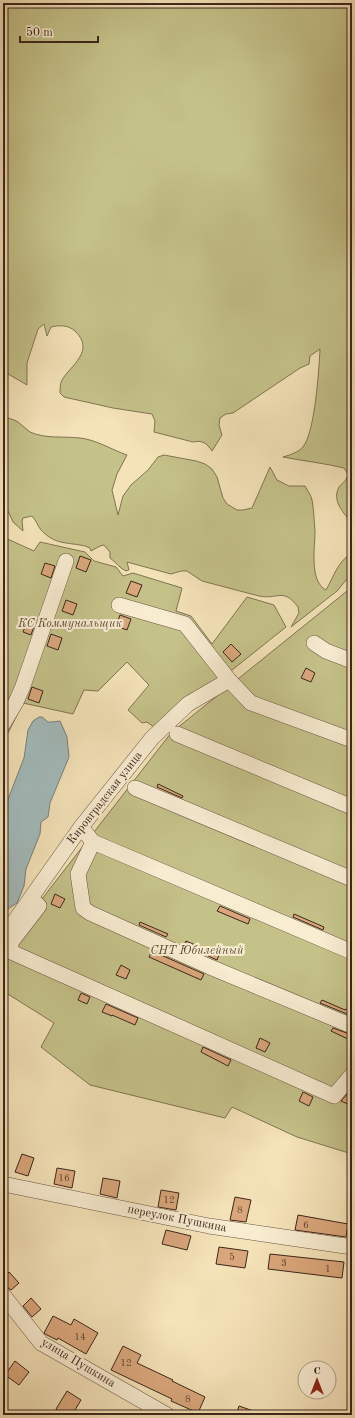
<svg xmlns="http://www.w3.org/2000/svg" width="355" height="1418" font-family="'Old Standard TT',serif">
<rect width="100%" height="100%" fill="#f4e2b8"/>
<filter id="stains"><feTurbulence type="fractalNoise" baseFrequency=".005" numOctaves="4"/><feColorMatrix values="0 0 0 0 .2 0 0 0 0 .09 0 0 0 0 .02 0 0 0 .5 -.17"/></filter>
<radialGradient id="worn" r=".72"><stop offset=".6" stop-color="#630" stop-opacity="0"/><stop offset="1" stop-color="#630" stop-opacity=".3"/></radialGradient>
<path fill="#c4c189" stroke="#807452" d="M3,3H352V521H350C342,511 332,500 339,487C343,482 346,482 348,474L344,468C324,463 303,461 283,457C290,455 299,452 303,447C315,432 319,370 320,349L310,356L309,364L300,368L233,413L226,414L220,418L219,425L222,435L212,451C207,443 202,440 193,442L154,432L155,421L152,414L113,408L64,397L60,393C60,389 60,384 62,380C70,366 96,351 75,331C68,325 60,325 51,327L47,336L44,324L38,329L27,363V385L3,371Z
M3,417C8,418 13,419 18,422C22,425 26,429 30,432C45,439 63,436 80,438C97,440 110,449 127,455L117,474L112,490L118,515L123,496L131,485L148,470L158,457L164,455L196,461L205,464L212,469L217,477L223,498L227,504L237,510H243L252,508L270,467L277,480L289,486H305C307,490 311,495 312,500C314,510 314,521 315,531C315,548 309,581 326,590C334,576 338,561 352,553V577L346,580L337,591L291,627L299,613L298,607C283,587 278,600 259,596L202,581L187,571H181L171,574L127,562L129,570L126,571C119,568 116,562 110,558V552L104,545L100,546L91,551L90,548L85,546C67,542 55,545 41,530C37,525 36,520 32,516L23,518L22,521L23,531L13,522L8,511L3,510Z
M3,537L34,551L40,542L85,552L94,561L116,567L123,576L133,573L182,588L176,611L191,616L212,644L247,597L274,605L286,627L217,682L178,703L154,727L147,722L142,723L128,710L149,685L127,662L98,691L84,690L73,714L23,703L3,743Z
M352,587V1154L297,1137L232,1107L225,1118L90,1085L41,1047L54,1023L3,991V949L171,733Z"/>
<path fill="#a2babb" stroke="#7a7f7b" d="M39,717H42L48,722H52L60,721L67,737L69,757L50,803L48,817L41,822L40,834L26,869L24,886L17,903L9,908L3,915V812L24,758L28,730L33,721Z"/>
<path fill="#daa77c" stroke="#3d261c" d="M80,556L91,560L86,572L76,568Z
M45,563L55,566L51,578L41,574Z
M131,581L142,585L137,597L126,593Z
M66,600L77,604L73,615L62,611Z
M120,615L131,619L127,630L116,626Z
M28,620L35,623L31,635L23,632Z
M51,634L62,638L58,650L47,646Z
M231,644L241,654L232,662L223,652Z
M306,668L315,673L311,682L301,678Z
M32,687L43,691L39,703L28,699Z
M158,784L183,796L182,798L157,787Z
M55,894L65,899L60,908L51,904Z
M220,906L250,919L248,924L217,911Z
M294,914L324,927L323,930L293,917Z
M140,922L168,934L166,937L139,925Z
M186,941L219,955L217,960L184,945Z
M152,951L204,974L201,980L149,957Z
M121,965L130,970L126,979L116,975Z
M81,993L90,997L87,1004L78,1000Z
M322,1000L345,1010V1009L352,1012V1016L320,1003Z
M106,1004L138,1018L135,1025L112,1015V1016L102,1012Z
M333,1028L352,1035V1041L331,1031Z
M260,1038L270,1043L265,1052L256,1048Z
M203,1047L231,1060L228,1066L201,1052Z
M303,1092L313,1097L309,1106L299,1101Z
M348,1093L352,1095V1106L341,1101Z
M22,1154L34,1158L28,1176L15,1172Z
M57,1168L75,1171L72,1188L54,1184Z
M103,1178L120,1181L117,1198L100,1194Z
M161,1190L179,1193L176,1210L158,1207Z
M235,1197L251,1200L246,1222L230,1220Z
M298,1215L348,1224L346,1237L295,1230Z
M166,1230L191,1236L187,1250L162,1244Z
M219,1247L248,1251L245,1268L216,1264Z
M270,1254L344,1262L342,1278L268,1269Z
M9,1272L19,1283L11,1290L7,1287L3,1286V1278Z
M31,1298L41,1309L32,1317L23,1306Z
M53,1316L71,1325L74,1319L98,1333L86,1354L58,1338L57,1340L45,1334L44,1333Z
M123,1346L141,1355L137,1363L173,1380L172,1381L205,1397L198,1413L171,1401L172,1399L111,1370Z
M15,1361L29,1372L19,1385L5,1375Z
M67,1391L81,1400L72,1415H66L56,1409Z
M239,1406L262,1414V1415H236Z"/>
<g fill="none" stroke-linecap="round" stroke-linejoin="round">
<g stroke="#6b5543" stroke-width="16">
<path id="minor" d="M119,605L185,624L229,680L251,703L352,740
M314,643L326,651L352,661
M3,724L16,702L23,686L66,561
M177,734L352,807
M135,788L352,879
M81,827L93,842L78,874L83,908L90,913L210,967L352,1026
M93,842L352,952
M31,898L39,906L12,941L9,951L334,1096L352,1075
M6,933L81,827L152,738L188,704L229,680
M3,1184L209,1226L352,1247
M3,1295L41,1343L167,1415"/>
</g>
<use href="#minor" stroke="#f8ecd1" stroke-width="15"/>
</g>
<g text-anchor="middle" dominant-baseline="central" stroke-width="4" stroke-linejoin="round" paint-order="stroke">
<g font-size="10" fill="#644634">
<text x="64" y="1178">16</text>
<text x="169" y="1200">12</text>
<text x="240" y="1210">8</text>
<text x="306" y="1225">6</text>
<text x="232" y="1257">5</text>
<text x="284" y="1263">3</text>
<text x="328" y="1269">1</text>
<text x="80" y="1337">14</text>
<text x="126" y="1363">12</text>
<text x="188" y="1399">8</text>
</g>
<g font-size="12" font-style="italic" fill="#5f4d37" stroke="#f8ecd1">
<text x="70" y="624">КС Коммунальщик</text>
<text x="197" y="951">СНТ Юбилейный</text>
</g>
<g font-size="12" fill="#3d261c" stroke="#f8ecd1">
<text transform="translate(105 798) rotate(-52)">Кировградская улица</text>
<text transform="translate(177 1219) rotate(11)">переулок Пушкина</text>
<text transform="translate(78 1363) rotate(31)">улица Пушкина</text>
</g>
</g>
<rect width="355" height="1418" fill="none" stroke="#f4e2b8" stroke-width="16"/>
<rect x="4" y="4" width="347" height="1410" fill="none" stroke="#3d261c" stroke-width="2"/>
<rect x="8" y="8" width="339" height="1402" fill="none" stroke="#3d261c"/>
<g transform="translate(317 1380)"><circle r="19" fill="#f8ecd1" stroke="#ad9d89"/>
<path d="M0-3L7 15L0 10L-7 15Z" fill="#8f2418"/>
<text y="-6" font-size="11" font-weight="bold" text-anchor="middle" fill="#3d261c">С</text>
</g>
<path d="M20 36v6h78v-6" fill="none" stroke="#3d261c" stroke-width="2"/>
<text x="26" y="36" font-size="12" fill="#3d261c" stroke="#f8ecd1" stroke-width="3" paint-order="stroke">50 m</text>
<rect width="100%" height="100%" filter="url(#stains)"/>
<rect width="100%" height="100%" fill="url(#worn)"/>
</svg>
